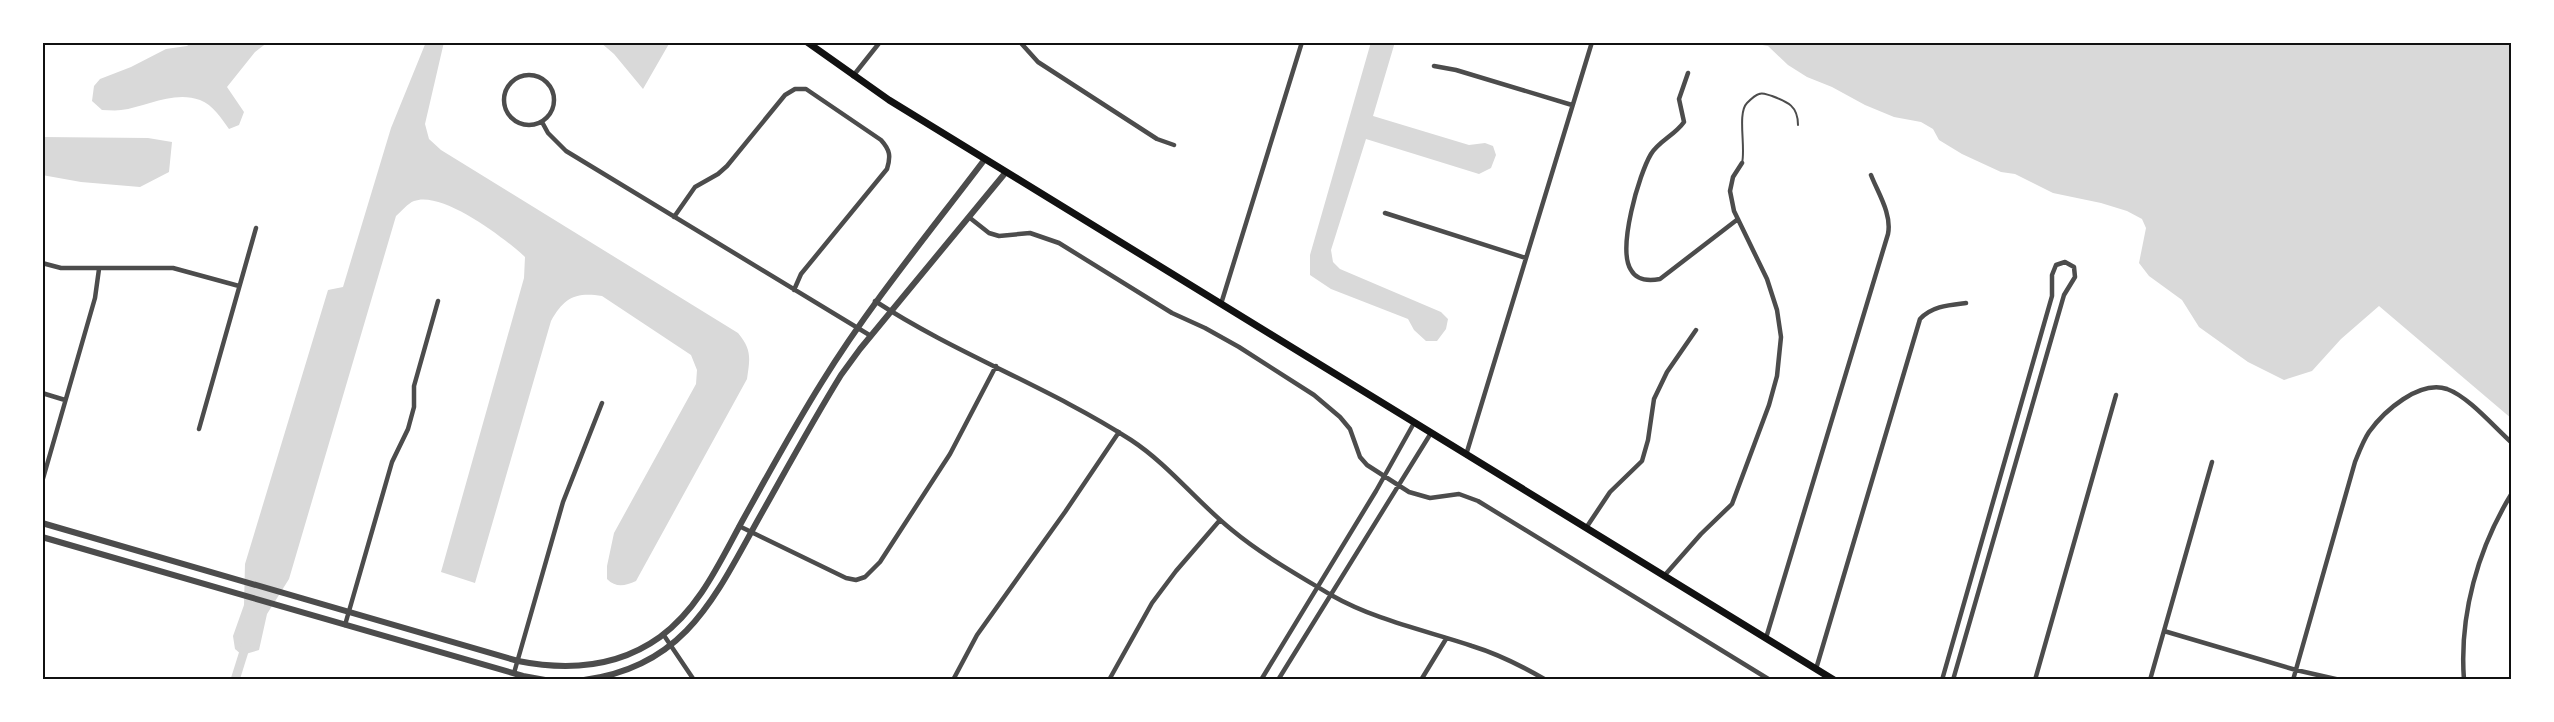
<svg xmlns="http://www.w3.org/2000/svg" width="2554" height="722" font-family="'Zilla Slab',serif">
<rect width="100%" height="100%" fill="#fff"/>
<path fill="#d9d9d9" d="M192,42H268L255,52L227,87L244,112L239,125L229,129C221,118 213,105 200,100C174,90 145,107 121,110C115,111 108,110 102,110L92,101L94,86L100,79L131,67L166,49L187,46Z
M426,42H444L425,124L429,139L441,150L738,333C752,350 750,358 747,379L636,581C625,586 616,588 607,579V566L614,533L696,384L697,370L691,355L602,296C575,292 564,298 551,321L475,583L441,572L524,278L525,257C506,239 442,190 414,201C408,203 401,212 396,216L289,579L267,614L259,650L242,655L235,649L233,636L244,605L245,564L328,290L343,287L391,128Z
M600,42H670L643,89L614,54Z
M1371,42H1395L1373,116L1469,145L1485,143L1493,146L1496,155L1491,168L1479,174L1366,139L1331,250L1333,262L1340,269L1441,312L1448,319L1446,329L1437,341H1426L1414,330L1408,319L1331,289L1310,275V255Z
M1745,42H2512V419L2379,306L2341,339L2312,371L2284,380L2248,362L2199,327L2182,300L2149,276L2139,263L2146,228L2142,219L2127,211L2101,203L2053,193L2015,174L2001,172L1962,154L1939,140L1933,129L1921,122L1894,117L1865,105L1832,87L1807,77L1788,65L1768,46Z
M42,137L148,138L172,142L169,172L140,187L81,182L42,175Z"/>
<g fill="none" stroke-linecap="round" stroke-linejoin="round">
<path stroke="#d9d9d9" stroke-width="9" d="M235,680L246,645"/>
<path stroke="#4c4c4c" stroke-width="2" d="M1742,163C1746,148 1737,113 1747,103C1750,100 1755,95 1759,94C1763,92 1767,95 1772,96C1788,102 1798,106 1798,125"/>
<path stroke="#4c4c4c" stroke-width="4.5" d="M1020,42L1038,62L1157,139L1174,145
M1434,66L1456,70L1572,105
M1688,73L1679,99L1684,122C1675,135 1659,141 1651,154C1639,174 1617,249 1631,270C1637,281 1649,281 1660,279L1738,219
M504 100a25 25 0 1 1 50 0a25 25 0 1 1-50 0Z
M853,76L880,42
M542,122L548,133L566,151L871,336
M1385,213L1526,258
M674,217L695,187L718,174L727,166L785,95L795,89H806L881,140C890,150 891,156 887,169L801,274L794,290
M970,218L989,233L999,236L1030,233L1059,243L1172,313L1205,328L1239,347L1314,395L1340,417L1350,429L1360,457L1367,465L1409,492L1430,498L1459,494L1478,501L1770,680
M42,263L61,268H173L239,286
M875,301C956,354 1049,387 1131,440C1169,465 1197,502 1232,530C1262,555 1298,575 1331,595C1375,620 1424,630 1472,646C1498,654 1522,666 1546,680
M1221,304L1302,42
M42,393L65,400
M199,429L256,228
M1466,455L1592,42
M42,482L95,298L99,269
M739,526L846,578L856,580L865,577L880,562L950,454L996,366
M1586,528L1610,492L1642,461L1648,440L1654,399L1667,372L1696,330
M1664,576L1701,534L1732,504L1769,405L1777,376L1781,337L1777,310L1767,279L1734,211L1730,191L1733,177L1742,163
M345,625L392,462L408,429L414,407V386L438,301
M2164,631L2296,670L2340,680
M663,634L694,680
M1766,638L1888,234C1892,214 1878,193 1871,175
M1816,669L1920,319C1932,306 1949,305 1966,303
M514,673L563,502L602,403
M953,680L977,635L1065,512L1119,432
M1109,680L1152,603L1176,571L1220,520
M1261,680L1376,491L1414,423
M1278,680L1431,433
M1421,680L1446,639
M1942,680L2052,296V275L2056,265L2065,262L2074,267L2075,277L2064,295L1953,680
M2035,680L2116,395
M2150,680L2212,462
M2293,680L2355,462C2359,452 2363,441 2369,432C2384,411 2419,380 2447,389C2469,397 2494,427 2512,443
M2464,680C2459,615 2478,548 2512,493"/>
<path stroke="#4c4c4c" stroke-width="6" d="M42,523L518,661C568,671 617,668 660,637C701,607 721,559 745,516C770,471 795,425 822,382C871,303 929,233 985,159
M42,537L523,676L545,680
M584,680C685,667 715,597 759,518C786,470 812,422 841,375L860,349L1006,172"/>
<path stroke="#111" stroke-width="7" d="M807,42L889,100L1834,680"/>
</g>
<rect width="2554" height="722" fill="none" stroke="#ffffff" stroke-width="87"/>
<rect x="44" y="44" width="2466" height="634" fill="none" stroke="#111" stroke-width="2"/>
</svg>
